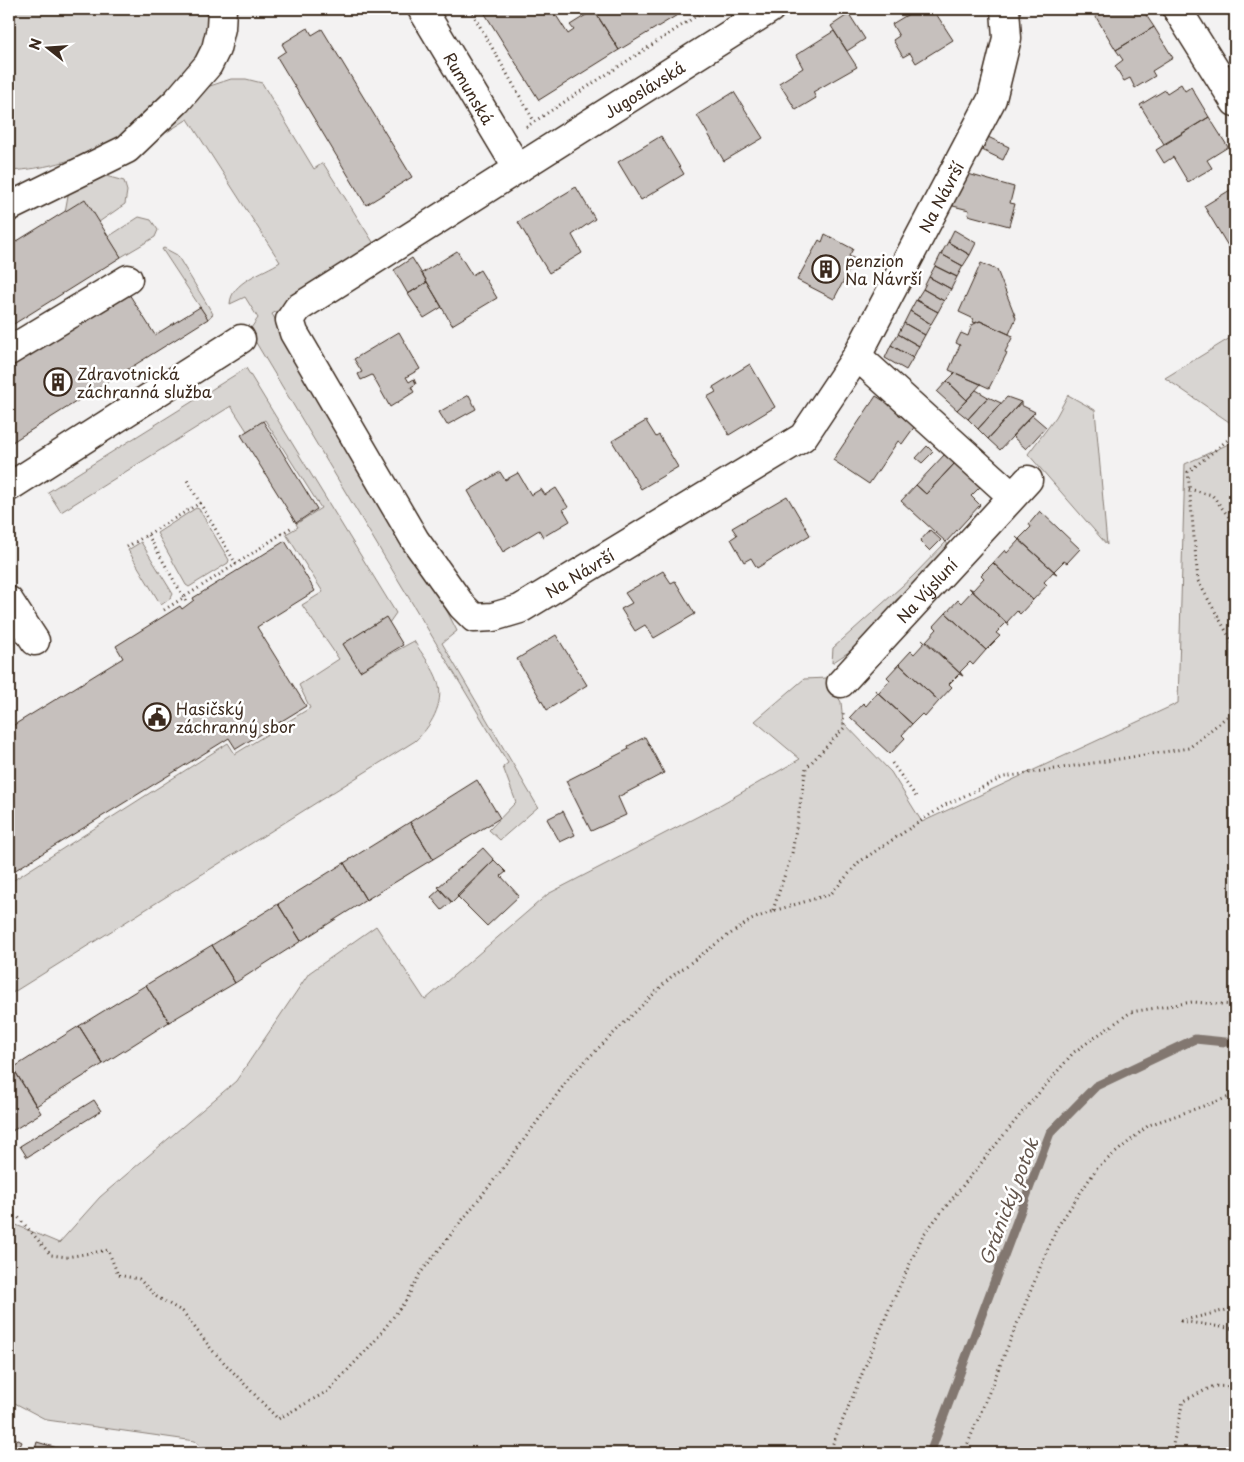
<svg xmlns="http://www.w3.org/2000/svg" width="1244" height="1462" font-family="'Playpen Sans',sans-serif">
<rect width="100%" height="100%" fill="#f3f2f2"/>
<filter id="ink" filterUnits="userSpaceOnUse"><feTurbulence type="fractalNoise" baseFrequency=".02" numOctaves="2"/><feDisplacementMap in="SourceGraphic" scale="10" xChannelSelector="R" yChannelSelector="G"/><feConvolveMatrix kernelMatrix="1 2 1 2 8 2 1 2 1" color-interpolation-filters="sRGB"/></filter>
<g filter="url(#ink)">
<path fill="#d8d5d2" stroke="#8a8078" d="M9,9H205C217,53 173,90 144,116C136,123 127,133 118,139C85,158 47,169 9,171Z
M231,79H246L262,83L314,169L323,163L378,250L272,314L421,559L457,631L442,643L538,807L500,840L489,830L516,802L503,767L508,763L249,331L258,318L245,297L230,304C231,281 264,273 280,262L188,119L167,132L158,131L201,89Z
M102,175L124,181L127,191L125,204L99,222L65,212L69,190Z
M139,217L151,220L158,230L155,237L121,257L108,237Z
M164,248L177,255L213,314L208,319L162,249Z
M1235,335V426L1165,378Z
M246,368L396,613L389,623L385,618L343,644L360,671L414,641C421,653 434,668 438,682C445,703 430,728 415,741L9,995V883L228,743L235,754L310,708L299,685L339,659L302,605L323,592L286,534L298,527L296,524L321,508L265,420L247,431L231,406L61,512L48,492Z
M1068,395L1095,410L1107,545L1028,454L1056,417Z
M1235,441V1453H209L195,1441L47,1420L9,1400V1222L59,1243L100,1197L236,1081L309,973L376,926L425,1000L548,894L718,806L800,759L755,721L804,679L827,678L841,702L843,722L891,772L922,822L1178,703L1185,464Z
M196,508L199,509L229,560L228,563L189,587L186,585L157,533Z
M141,542L173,594L171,598L161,605L128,550Z
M946,542L952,550L923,572L915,585L896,600L864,642L832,663L833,648L911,578Z"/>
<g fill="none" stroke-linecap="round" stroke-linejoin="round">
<path stroke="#827770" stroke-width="9" d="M930,1453L1050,1133L1096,1086L1195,1039L1235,1043"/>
</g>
<path fill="#c6c0bd" stroke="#3b2a1e" d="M482,9H552L568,34L574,30L570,25L594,10L619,50L539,100Z
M593,9H683L684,11L619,50Z
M917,9H933L953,40L916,63L910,53L903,57L893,40L899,36L892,24Z
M1091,9H1142L1154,27L1116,50Z
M849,14L865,39L847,51L831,26Z
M1154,27L1173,58L1152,71L1155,76L1135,88L1130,78L1124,81L1115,66L1123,60L1116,50Z
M308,28L312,35L322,29L412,177L366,205L277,57L286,51L282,44Z
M834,31L857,67L813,92L816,98L796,110L779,83L803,68L796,55Z
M1181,84L1185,91L1191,87L1209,117L1164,144L1140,105L1165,90L1167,93Z
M734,92L763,138L724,161L697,115Z
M1209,117L1228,147L1207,160L1212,168L1188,182L1173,157L1164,163L1156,150Z
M661,136L684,174L641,200L618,162Z
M988,137L1009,147L1003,160L982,150Z
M968,174L1014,187L1010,203L1015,204L1009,226L968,215L969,210L953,206L960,182Z
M576,187L595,219L572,235L582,253L549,273L518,222Z
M1235,187V248L1231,251L1204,206Z
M85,199L121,257L9,327V246Z
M954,230L976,243L970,255L948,242Z
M825,234L853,249L849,256L855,259L834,299L797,280L819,240L822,242Z
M948,242L970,255L963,266L941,254Z
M457,251L472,275L480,270L497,298L452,325L422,273Z
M941,254L963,266L957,277L935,266Z
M412,258L427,282L408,294L394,270Z
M981,263L997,270L1016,318L1009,334L980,321L974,323L972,318L959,312Z
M935,266L957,277L951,289L929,277Z
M929,277L951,289L944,301L923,289Z
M427,282L442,307L424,318L408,294Z
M923,289L944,301L938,312L916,300Z
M129,294L155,335L200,307L208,319L9,444V368Z
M916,300L938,312L931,324L910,311Z
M910,311L931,324L925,335L904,323Z
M980,321L1013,336L1005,352L1007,353L989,388L949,370L960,345L956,343L961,333L968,336L972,325Z
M904,323L925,335L919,346L898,334Z
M399,332L420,369L406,377L409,382L414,379L416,384L411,387L414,392L390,407L372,375L361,380L358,374L362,372L354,359Z
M898,334L919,346L913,358L891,345Z
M891,345L913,358L906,370L885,358Z
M750,364L775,407L729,435L707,397L716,392L713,387Z
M955,373L981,384L967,400L947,381Z
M947,381L967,400L957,410L937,392Z
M976,390L988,397L968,419L957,410Z
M469,395L476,409L447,425L439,412Z
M876,396L884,401L886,399L900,412L898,414L915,426L902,444L898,441L869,484L833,460Z
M988,397L1001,403L978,429L968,419Z
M1007,397L1021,402L988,439L978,429Z
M1021,402V405L1035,412L1000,450L988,439Z
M1032,415L1046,427L1026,449L1012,436Z
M263,421L317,509L296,523L241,435Z
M646,421L656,437L659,435L678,467L641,489L612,441Z
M927,446L933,452L922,463L916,458Z
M945,454L955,463L926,494L916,485Z
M955,463L980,487L971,496L980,505L946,542L901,501L916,485L926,494Z
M500,472L505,480L518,473L531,495L541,489L545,495L556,488L568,507L563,509L570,521L543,537L539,530L503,552L468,491Z
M787,496L810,535L757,568L751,558L744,562L731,539L737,535L732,528Z
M1040,511L1080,549L1067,563L1064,561L1054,571L1057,574L1019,539L1031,527L1029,524Z
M930,530L941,540L930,551L920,541Z
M1016,537L1057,574L1053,572L1044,582L1047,585L1033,600L993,563L1005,550L1007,553L1019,540Z
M285,541L315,591L257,627L306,706L236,749L229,738L9,874V728L123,658L116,646L180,606L182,609L194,600L193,598Z
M993,563L1033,600L1020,614L1017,611L1007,622L1009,625L969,588L973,590L984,578L981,575Z
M663,571L671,583L675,581L695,614L654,638L645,625L635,631L621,609L632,603L625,593Z
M969,588L1009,625L1006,623L996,633L1000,636L986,650L946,613L958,600L961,603L972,591Z
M946,613L986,650L973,665L970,662L960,672L963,676L926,641L937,629L934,626Z
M386,617L403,645L360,671L343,644Z
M556,635L587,685L547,710L517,659Z
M922,639L963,676L959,674L949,684L952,687L939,701L899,664L911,651L914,654L925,642Z
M899,664L939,701L925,717L922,714L912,724L878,693L890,680L887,677Z
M875,690L912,724L902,735L905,738L890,754L850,717L863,703L866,706L877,693Z
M645,737L664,773L618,797L626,815L591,831L566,781L629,749L628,746Z
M477,780L500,818L433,859L410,822Z
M563,811L575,835L560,842L547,819Z
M410,822L433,859L366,900L344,863Z
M483,848L494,860L452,903L438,887Z
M494,860L506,872L501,876L519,896L487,926L457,896Z
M344,863L366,900L301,941L278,904Z
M440,889L452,902L442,910L431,897Z
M278,904L301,941L235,983L212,945Z
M212,945L235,983L169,1022L146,985Z
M146,985L169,1022L103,1064L79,1026Z
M79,1026L103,1064L36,1106L13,1068Z
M13,1068L41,1113L9,1133V1071Z
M94,1100L101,1111L27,1157L20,1146Z
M9,1435L22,1442L17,1453H9Z
M37,1442L74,1453H34Z"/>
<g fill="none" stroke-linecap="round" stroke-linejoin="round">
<g stroke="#3b2a1e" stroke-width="31">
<g id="minor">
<path id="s1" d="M422,9L518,169"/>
<path id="s2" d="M770,9L298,308L290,320L294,333L415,540L462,606L474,618L493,617L520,609L803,437L857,356L992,99L1007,38L1005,9"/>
<path d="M1177,9L1235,102"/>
<path d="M9,207L127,149L177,101L208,65L216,49L221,28L222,9"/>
<path d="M9,351L128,279"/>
<path d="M857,356L1012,496"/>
<path d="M9,487L241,339"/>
<path d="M9,601L35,641"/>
<path id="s3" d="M841,683L1028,480"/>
</g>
</g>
<path stroke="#3b2a1e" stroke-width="3" stroke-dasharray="1 4" stroke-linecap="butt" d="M470,9L534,121
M526,127L707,9
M1235,436L1234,435L1188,472L1198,581L1235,647
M1189,489L1212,495L1235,525
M200,503L236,564L292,527
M148,535L187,603
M127,547L200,503L187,480
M164,610L236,564
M892,763L917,798
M773,910L792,853L806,768L844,728L843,711
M9,1216L18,1217L51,1255L67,1257L108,1250L118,1275L139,1279L157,1297L183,1312L212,1350L278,1419L328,1391L374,1342L407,1299L419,1275L501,1171L572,1074L671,977L720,941L751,920L773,911L831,894L859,862L945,805L1004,777L1189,748L1235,710
M1235,1308L1181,1321L1235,1329
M829,1453L890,1307L923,1235L1020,1115L1074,1052L1131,1012L1192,1002L1235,1005
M964,1453L1056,1229L1097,1168L1149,1125L1235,1095
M1171,1453L1183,1401L1214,1386L1235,1387"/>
<use href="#minor" stroke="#fff" stroke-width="28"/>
</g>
</g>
<defs>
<g id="building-ring" transform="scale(1.4375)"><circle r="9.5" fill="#fff" stroke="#3b2a1e" stroke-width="1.5"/><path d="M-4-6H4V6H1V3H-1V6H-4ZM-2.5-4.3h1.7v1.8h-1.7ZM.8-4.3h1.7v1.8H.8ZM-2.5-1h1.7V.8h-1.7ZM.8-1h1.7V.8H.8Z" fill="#3b2a1e"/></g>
<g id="civic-ring" transform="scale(1.4375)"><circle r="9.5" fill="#fff" stroke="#3b2a1e" stroke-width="1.5"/><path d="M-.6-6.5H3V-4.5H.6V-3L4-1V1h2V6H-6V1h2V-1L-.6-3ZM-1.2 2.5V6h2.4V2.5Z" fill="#3b2a1e"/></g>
</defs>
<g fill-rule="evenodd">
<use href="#building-ring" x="826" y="269"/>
<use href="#building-ring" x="58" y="382"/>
<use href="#civic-ring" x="157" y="717"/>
</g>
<g text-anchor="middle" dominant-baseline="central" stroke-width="5" stroke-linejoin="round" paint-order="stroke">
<g font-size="16" fill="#3b2a1e" stroke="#fff">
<text stroke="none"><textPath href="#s1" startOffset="92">Rumunská</textPath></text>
<text transform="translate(644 89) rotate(-32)">Jugoslávská</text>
<text stroke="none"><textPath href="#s2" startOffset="1580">Na Návrší</textPath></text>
<text stroke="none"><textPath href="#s2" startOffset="1041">Na Návrší</textPath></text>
<text stroke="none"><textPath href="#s3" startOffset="126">Na Výsluní</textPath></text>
</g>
<g font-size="16" fill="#3b2a1e" stroke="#fff" text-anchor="start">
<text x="845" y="260">penzion<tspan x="845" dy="18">Na Návrší</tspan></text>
<text x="77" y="373">Zdravotnická<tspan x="77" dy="18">záchranná služba</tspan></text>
<text x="176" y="708">Hasičský<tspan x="176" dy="18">záchranný sbor</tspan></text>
</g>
<g font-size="18" font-style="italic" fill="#65574e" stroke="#fff">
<text transform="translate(1008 1201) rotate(-69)">Gránický potok</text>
</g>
</g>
<rect width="1244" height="1462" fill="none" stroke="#fff" stroke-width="30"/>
<rect x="15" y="15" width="1214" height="1432" fill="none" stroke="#3b2a1e" stroke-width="2" filter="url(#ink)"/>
<g transform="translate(48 48) rotate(287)" stroke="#ffffff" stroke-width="4" paint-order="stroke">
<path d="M0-4L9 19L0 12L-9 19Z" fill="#3b2a1e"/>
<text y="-8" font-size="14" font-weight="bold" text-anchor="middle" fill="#3b2a1e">N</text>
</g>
</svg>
